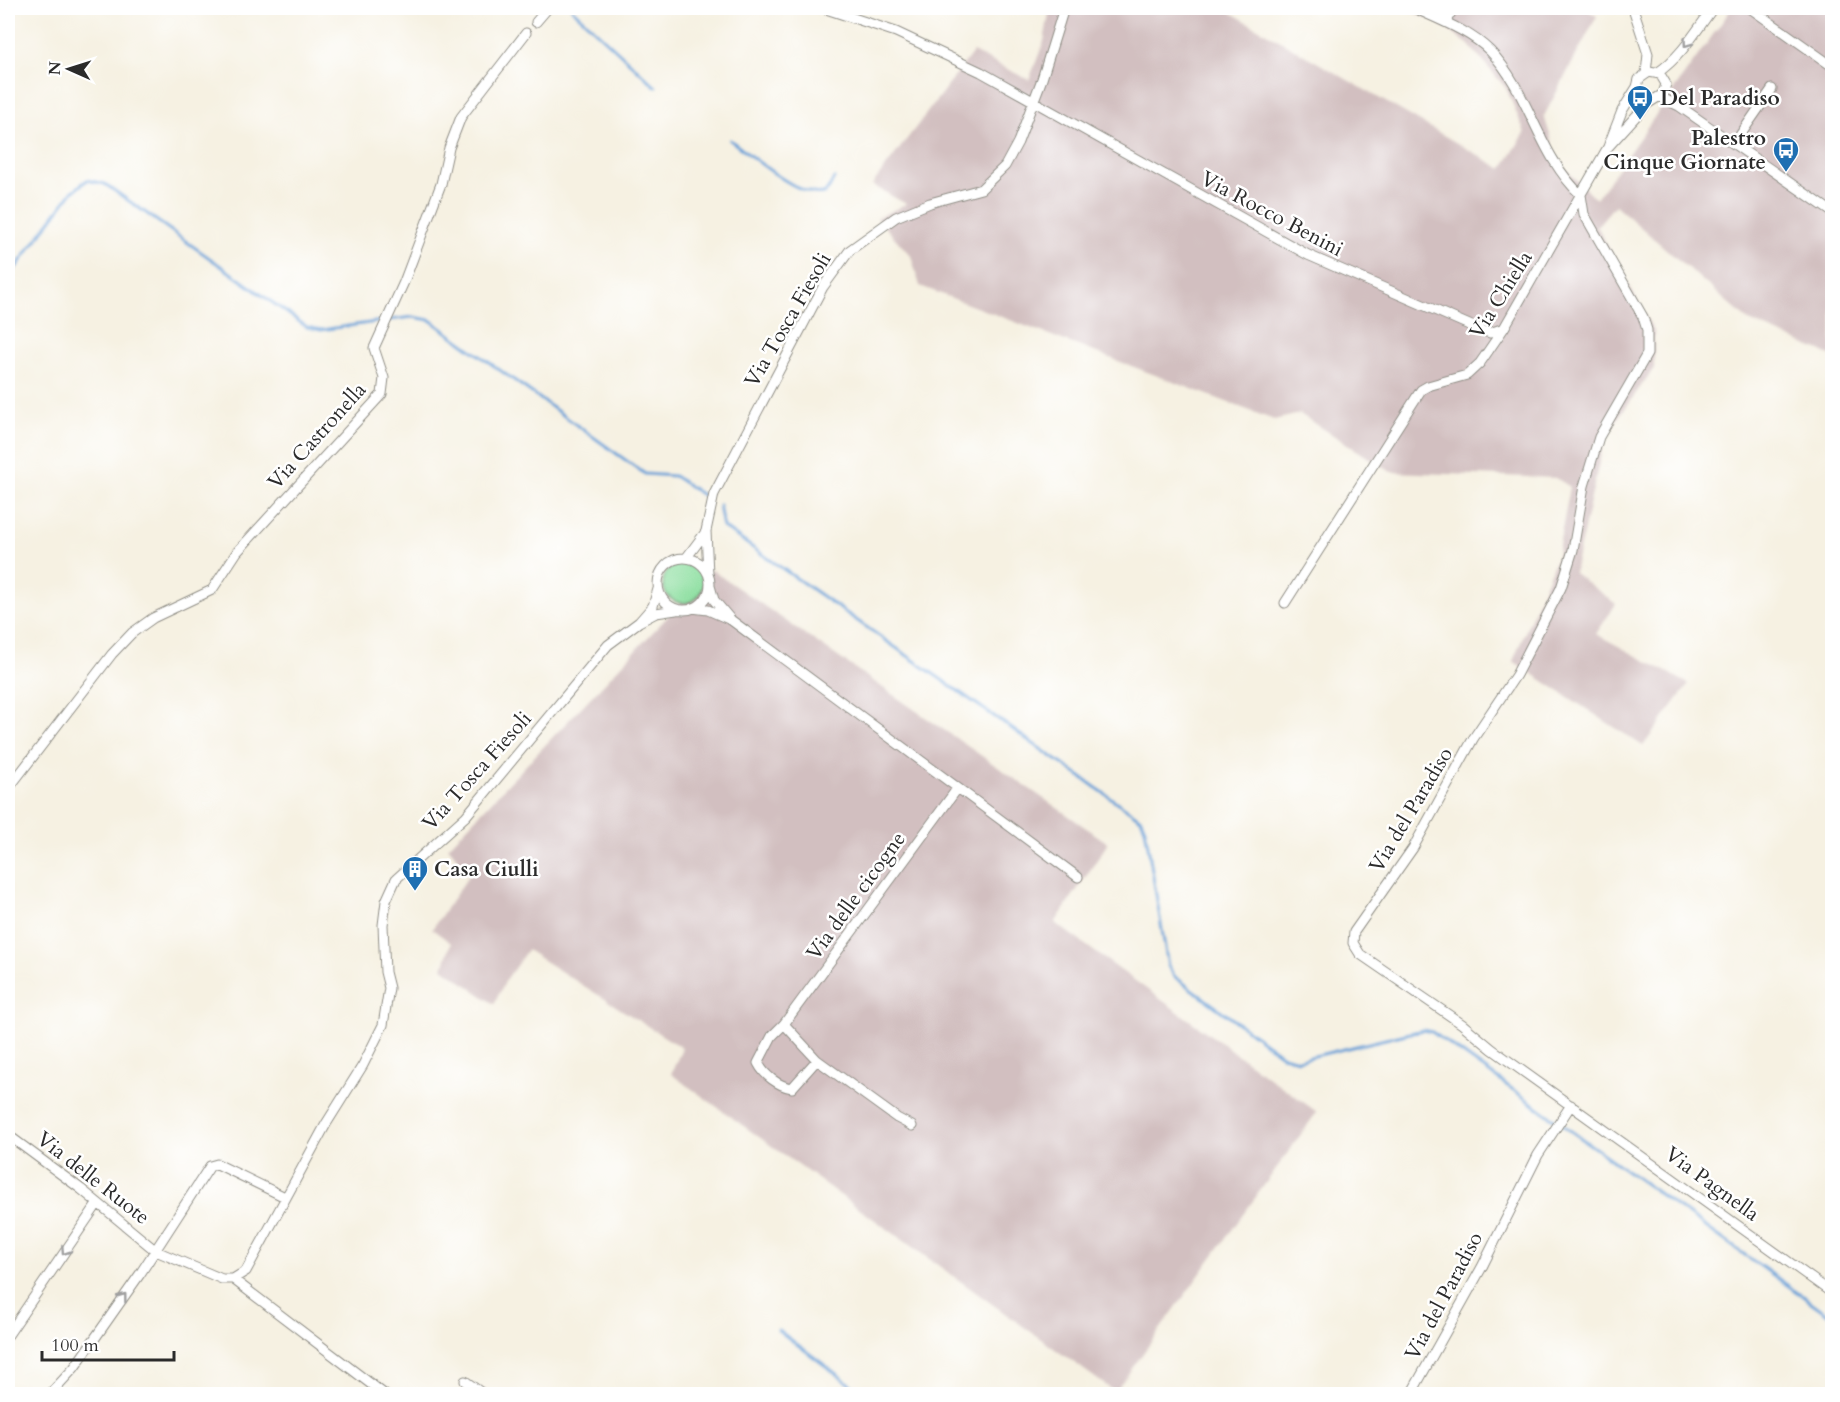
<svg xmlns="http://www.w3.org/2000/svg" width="1840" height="1402" font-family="Cardo,serif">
<rect width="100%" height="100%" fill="#fff"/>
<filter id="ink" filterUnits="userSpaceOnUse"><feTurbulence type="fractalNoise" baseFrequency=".0167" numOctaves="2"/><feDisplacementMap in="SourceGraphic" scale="12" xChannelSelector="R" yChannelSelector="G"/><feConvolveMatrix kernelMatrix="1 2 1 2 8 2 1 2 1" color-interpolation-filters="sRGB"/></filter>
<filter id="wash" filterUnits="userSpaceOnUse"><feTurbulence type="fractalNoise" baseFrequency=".008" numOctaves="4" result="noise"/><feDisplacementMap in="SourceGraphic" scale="24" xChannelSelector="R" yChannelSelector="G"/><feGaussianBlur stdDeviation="1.35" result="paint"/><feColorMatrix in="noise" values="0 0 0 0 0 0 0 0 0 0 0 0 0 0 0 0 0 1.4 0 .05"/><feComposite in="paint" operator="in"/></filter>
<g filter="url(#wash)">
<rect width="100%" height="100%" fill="#f6f1e2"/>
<path fill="#d2bfc0" d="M1050,8H1223L1502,169L1525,133L1506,88L1468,44L1436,22L1402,8H1584L1597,16L1544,116L1559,163L1596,199L1732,8H1832V356L1749,321L1615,205L1597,226L1654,331V368L1605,436L1574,573L1616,604L1596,634L1689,684L1643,746L1513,661L1557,556L1570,487L1556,478L1391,472L1300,414L1274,420L920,286L911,256L877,218L906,204L872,185L973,52L1029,80L1044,41Z
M712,570L1108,843L1055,923L1317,1112L1115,1392L671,1074L682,1048L527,950L506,980L494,1004L443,968L451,943L432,929L470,874L448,847Z"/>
<path fill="#8bde9f" stroke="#5b8465" stroke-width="1.5" d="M663 583a20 20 0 1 1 40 0a20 20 0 1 1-40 0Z"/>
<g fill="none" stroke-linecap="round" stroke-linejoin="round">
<path stroke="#69a0d7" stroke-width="3" d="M572,9L656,87
M730,140C748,153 800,199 823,193C830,191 831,183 834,178
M8,278L71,193L87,180L105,184L307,327L321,330L383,321
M389,320L413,317L430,320L645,474L674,476L704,496
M719,505L723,527L1141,819L1145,828L1168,966L1175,977L1283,1056L1298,1060L1423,1030L1432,1032L1832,1317
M778,1330L863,1394"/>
</g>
</g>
<g filter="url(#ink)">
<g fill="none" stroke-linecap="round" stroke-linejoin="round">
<g stroke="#908e86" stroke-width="11">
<path id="minor" d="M823,8L896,32L981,72L1308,255L1483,331L1490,333L1504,328
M1414,8C1440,20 1470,31 1490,51C1530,92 1538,155 1581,195
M1633,8L1648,54L1646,73
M1750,8L1832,66
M536,22L548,8
M1445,22L1454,8
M1657,73C1681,57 1696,31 1713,8
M1660,97L1679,106L1832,212
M1734,144L1772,89
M1581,195L1584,214L1643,317L1647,330V354L1599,437L1584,486L1573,550L1561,588L1516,675L1473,739L1413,848L1354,932L1353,943L1360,954L1462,1024L1492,1049L1832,1293
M687,557L705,533
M658 584a26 26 0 1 1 52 0a26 26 0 1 1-52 0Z
M708,574L706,531L714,494L823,287L850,250L896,217L930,203L981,189L1005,166L1018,142L1042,79L1064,8
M658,589L653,606L639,622L656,613L676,610
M1285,603L1421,390L1428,386L1467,375L1480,363L1504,328L1608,147L1622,111L1637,87L1639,79L1649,72L1660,74L1666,84L1663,94L1647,104L1608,147
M692,608L708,610L731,620L714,600L710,586
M731,620L1078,877
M8,789L112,654L132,633L153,618L212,590L237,552L382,394L384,378L374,348L404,282L441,184L449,148L461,117L526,33
M784,1024L817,1060L897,1118L912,1126
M817,1060L792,1088C778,1086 764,1075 758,1063L772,1036L784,1024L957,789
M8,1135L81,1189L156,1251L222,1279H233L384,1394
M233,1279L246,1271L326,1124L363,1065L383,1025L389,988L385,972L383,925L386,901L396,879L466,816L608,645L639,622
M8,1335L98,1203
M465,1381L483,1394
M50,1394L74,1368L140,1274L210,1166L217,1164L285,1197
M1411,1394L1482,1267L1538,1155L1571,1105"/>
</g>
<use href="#minor" stroke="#fff" stroke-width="9"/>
</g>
<defs><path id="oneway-chevron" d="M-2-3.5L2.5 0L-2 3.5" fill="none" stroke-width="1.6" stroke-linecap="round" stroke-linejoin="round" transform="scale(1.5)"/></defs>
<g stroke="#a0a0a0">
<use href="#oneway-chevron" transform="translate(1687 43) rotate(126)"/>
<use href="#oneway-chevron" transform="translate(65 1251) rotate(124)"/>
<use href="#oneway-chevron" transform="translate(123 1297) rotate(-53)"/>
</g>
</g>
<defs>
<g id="bus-pin" transform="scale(1.35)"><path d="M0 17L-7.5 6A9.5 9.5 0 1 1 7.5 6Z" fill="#1f6fb2" stroke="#fff"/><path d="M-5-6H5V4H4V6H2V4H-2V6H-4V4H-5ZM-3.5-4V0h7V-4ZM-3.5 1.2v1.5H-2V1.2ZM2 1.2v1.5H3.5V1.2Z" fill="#fff"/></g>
<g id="building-pin" transform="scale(1.35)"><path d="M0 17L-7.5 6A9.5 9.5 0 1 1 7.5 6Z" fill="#1f6fb2" stroke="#fff"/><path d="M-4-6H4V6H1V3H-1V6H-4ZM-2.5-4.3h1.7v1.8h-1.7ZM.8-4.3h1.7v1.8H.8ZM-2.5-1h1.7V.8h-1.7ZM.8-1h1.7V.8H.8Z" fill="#fff"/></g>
</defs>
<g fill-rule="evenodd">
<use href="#bus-pin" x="1640" y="98"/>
<use href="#bus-pin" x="1786" y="150"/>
<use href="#building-pin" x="415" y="869"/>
</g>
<g text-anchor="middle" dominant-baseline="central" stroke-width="5" stroke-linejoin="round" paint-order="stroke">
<g font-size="21" font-weight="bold" fill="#2b2b2b" stroke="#fff" text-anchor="start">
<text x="1660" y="98">Del Paradiso</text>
<text x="1766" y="138" text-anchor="end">Palestro<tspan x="1766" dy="24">Cinque Giornate</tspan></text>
<text x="434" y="869">Casa Ciulli</text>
</g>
<g font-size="21" fill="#2b2b2b" stroke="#fff">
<text transform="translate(1272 214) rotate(28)">Via Rocco Benini</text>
<text transform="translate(1501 295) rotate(-58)">Via Chiella</text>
<text transform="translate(788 320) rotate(-60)">Via Tosca Fiesoli</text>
<text transform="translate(317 436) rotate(-48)">Via Castronella</text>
<text transform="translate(477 771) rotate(-48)">Via Tosca Fiesoli</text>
<text transform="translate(1411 810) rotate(-59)">Via del Paradiso</text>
<text transform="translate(856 896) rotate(-54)">Via delle cicogne</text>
<text transform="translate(93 1178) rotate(38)">Via delle Ruote</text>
<text transform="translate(1712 1184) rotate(36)">Via Pagnella</text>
<text transform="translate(1444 1296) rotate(-62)">Via del Paradiso</text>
</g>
</g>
<rect width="1840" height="1402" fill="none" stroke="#fff" stroke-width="30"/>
<g transform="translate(69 69) rotate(273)" stroke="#ffffff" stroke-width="4.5" paint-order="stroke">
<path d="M0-4.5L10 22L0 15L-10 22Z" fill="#2b2b2b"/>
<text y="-9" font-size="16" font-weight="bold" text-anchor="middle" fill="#2b2b2b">N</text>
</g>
<path d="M42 1351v9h132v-9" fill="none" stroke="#2b2b2b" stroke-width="3"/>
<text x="51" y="1351" font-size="18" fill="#2b2b2b" stroke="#ffffff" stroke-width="4.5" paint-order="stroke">100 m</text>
</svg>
